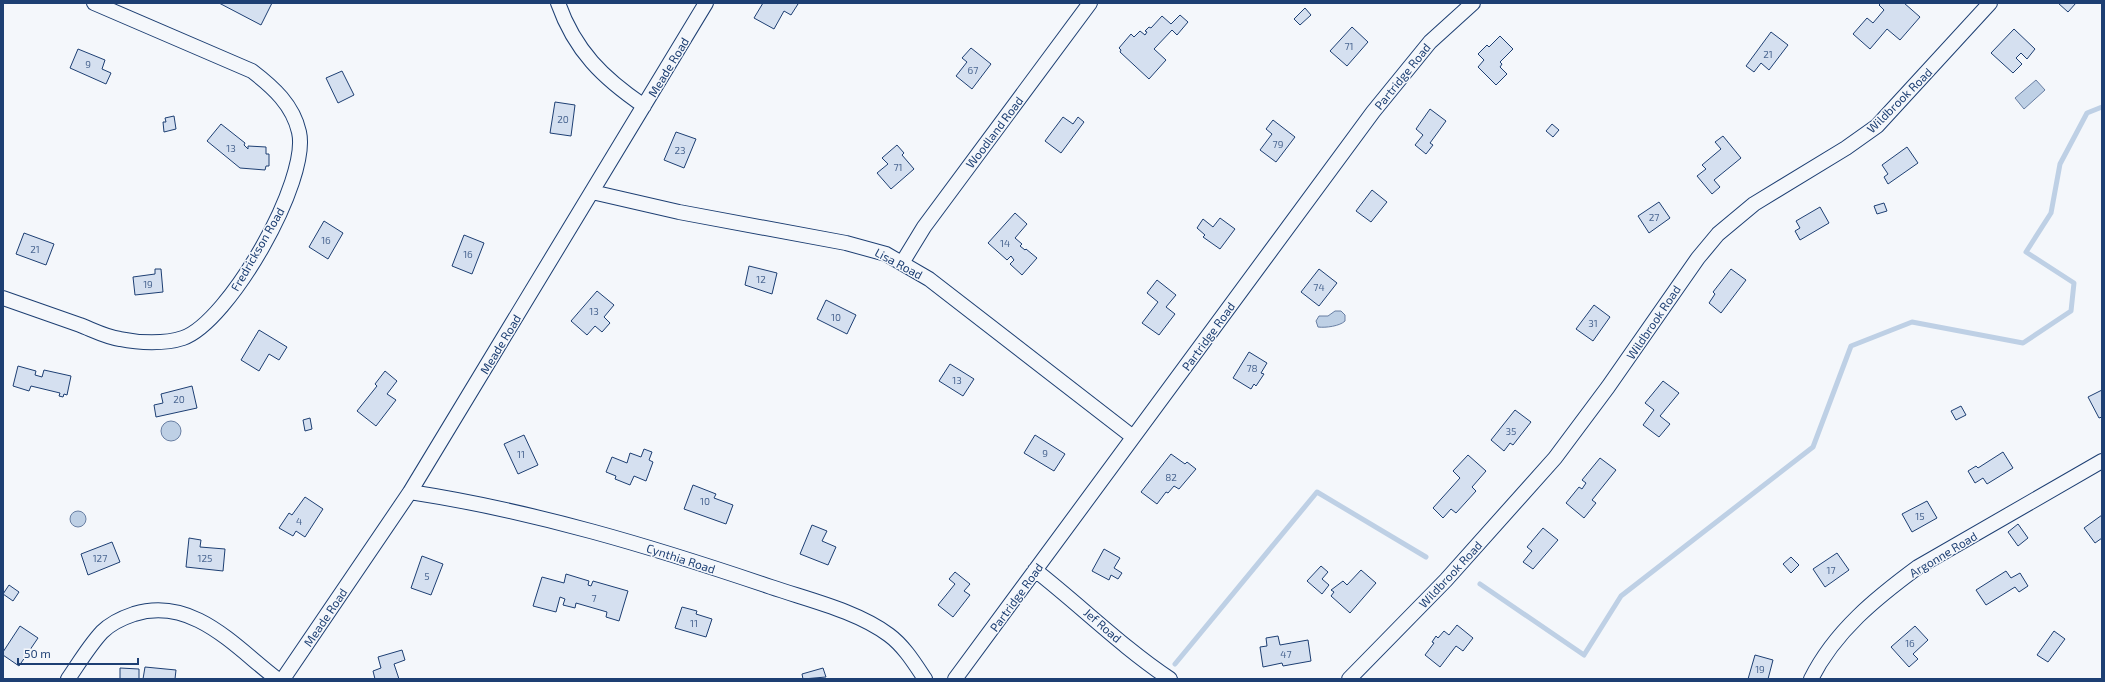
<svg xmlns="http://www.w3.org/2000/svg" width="2105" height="682" font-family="'Exo 2',sans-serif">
<rect width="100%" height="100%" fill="#f4f7fb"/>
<path fill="#bed0e5" stroke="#687fa3" d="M2036,80L2045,90L2024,109L2015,98Z
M1335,311H1341L1345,315V321C1340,326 1326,328 1318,327L1316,321L1319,316H1328Z
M161 431a10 10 0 1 1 20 0a10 10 0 1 1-20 0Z
M70 519a8 8 0 1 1 16 0a8 8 0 1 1-16 0Z"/>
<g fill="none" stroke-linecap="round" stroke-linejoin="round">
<path stroke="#bed0e5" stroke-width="5" d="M1480,584L1584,655L1621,596L1813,447L1851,346L1912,322L2023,343L2071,311L2074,283L2026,252L2051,213L2060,164L2087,113L2102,107
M1175,664L1317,492L1426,557"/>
</g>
<path fill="#d5e0f0" stroke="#1d3f73" d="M219,3H272L261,25Z
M763,3H796L798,4L791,15L784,11L774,29L754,18Z
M1881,3H1904L1920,17L1900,40L1887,29L1870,49L1853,34L1867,18L1873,23L1884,10L1879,5Z
M2058,3H2076L2068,12Z
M1305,8L1311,15L1300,25L1294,19Z
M1180,15L1188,22L1177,35L1172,30L1154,49L1166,60L1149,79L1120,52L1121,50L1119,48L1131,34L1134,37L1140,31L1145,35L1147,32L1145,31L1149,27L1151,28L1162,16L1171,24Z
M1352,27L1368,42L1347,66L1330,51Z
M2014,29L2035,49L2027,59L2021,53L2016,58L2022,64L2013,73L1991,53Z
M1771,32L1788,45L1769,70L1761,63L1754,72L1746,66Z
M1500,36L1513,49L1500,62L1502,64L1500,67L1507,74L1496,85L1478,67L1484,60L1478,54L1487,45L1489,47Z
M971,48L991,64L972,89L956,76L967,62L962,58Z
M78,49L105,60L102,69L111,73L106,84L70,68Z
M342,71L354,95L338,103L326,78Z
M555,102L575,105L571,136L550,133Z
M1430,109L1446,121L1430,143L1433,145L1426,154L1415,145L1423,135L1416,129Z
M174,116L176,129L164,132L163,122H166L165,118Z
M1063,117L1073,124L1078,117L1084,122L1061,153L1045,141Z
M1273,120L1295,137L1276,162L1260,150L1272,134L1266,129Z
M221,124L245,143L244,145L248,149V146L266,147V154H269V166H266L265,170L240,168L207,141Z
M1552,124L1559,130L1553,137L1546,131Z
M676,132L696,139L684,168L664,160Z
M1723,136L1741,158L1714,180L1720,187L1712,194L1697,176L1706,169L1702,165L1721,149L1715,142Z
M897,145L904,153L902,155L914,169L891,189L877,173L888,164L882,158Z
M1907,147L1918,163L1888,184L1884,177L1888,174L1882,165Z
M1372,190L1387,202L1371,222L1356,211Z
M1659,202L1670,218L1649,233L1638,216Z
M1884,203L1887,211L1877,214L1874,206Z
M1820,207L1829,223L1800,240L1795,231L1800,228L1796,221Z
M1015,213L1027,224L1015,238L1022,244L1020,246L1025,250L1026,249L1037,258L1022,275L1010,264L1014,260L1011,256L1007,260L988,243Z
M1220,218L1235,229L1220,249L1203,237L1205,235L1197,228L1203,219L1213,227Z
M324,221L343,233L328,259L309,247Z
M24,233L54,244L46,265L16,254Z
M464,235L484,243L472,274L452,266Z
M749,266L777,273L772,294L745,285Z
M155,269H161L163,292L135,295L133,277L155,274Z
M1319,269L1337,283L1319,306L1301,292Z
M1731,269L1746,280L1721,313L1709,303L1715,294L1713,292Z
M1157,280L1176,295L1166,307L1175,314L1159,335L1142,323L1158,302L1147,293Z
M597,291L614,305L604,317L610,323L602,332L595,326L587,335L571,321Z
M826,300L856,315L847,334L817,319Z
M1594,305L1610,317L1593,341L1576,329Z
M259,330L287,347L279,360L269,354L259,371L241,360Z
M1249,352L1267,363L1261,373L1264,374L1256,386L1254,384L1251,389L1233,378Z
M950,364L974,379L963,396L939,381Z
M18,366L36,371L35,375L42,377L44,370L71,376L67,395L64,394L63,397L59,396L60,393L31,386L29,391L13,386Z
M385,371L397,381L387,394L396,400L376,426L357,411L377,386L375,384Z
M1663,381L1679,393L1660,416L1670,424L1659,437L1643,425L1654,410L1645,403Z
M192,386L197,408L156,417L154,405L163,403L161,394Z
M2102,390V417L2099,418L2088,397Z
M1961,406L1966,415L1956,420L1951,411Z
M1515,410L1531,422L1513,445L1510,443L1504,451L1491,440Z
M310,418L312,429L305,431L303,420Z
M524,435L538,465L518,474L504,444Z
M1035,435L1065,454L1054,471L1024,453Z
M644,449L652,452L649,460L653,462L646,481L634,476L630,485L615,479L616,476L606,472L612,457L627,463L630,453L641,457Z
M2003,452L2013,468L1987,484L1983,478L1975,483L1968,471L1976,466L1978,468Z
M1171,454L1185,464L1187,462L1196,469L1179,489L1174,486L1168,493L1166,492L1157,504L1141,492Z
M1468,455L1486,471L1472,487L1476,491L1456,513L1451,509L1443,518L1433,508L1460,478L1453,471Z
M1600,458L1616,470L1592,500L1596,503L1584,518L1566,503L1579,487L1582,489L1586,483L1582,480Z
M693,485L716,494L714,498L733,505L726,524L684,509Z
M305,497L323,509L305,537L296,531L293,536L279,528L289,513L292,515Z
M1927,501L1937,518L1912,532L1902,514Z
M2102,515V538L2095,543L2084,528Z
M2018,524L2028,538L2018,546L2008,532Z
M812,525L827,531L822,541L836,547L828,565L800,554Z
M1543,528L1558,540L1533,569L1523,562L1532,551L1527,547Z
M189,538L201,540L200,547L225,549L223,571L186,567Z
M112,542L120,562L88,575L81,554Z
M1104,549L1120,558L1114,568L1122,573L1118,579L1111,575L1109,580L1092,571Z
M1837,553L1849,570L1825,587L1813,569Z
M422,556L443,564L431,595L411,588Z
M1791,557L1799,565L1791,573L1783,564Z
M1321,566L1328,572L1322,579L1329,585L1322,594L1307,581Z
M1361,570L1376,583L1350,613L1331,596L1334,592L1331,590L1343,581L1347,585Z
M2006,571L2011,578L2020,573L2028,586L2019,592L2015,587L1986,605L1976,590Z
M955,572L970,584L964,591L970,595L953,617L938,605L955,584L949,579Z
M566,574L589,581L588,585L591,586L593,581L628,591L619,621L606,617L607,612L576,603L575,608L563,605L565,599L560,597L556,612L533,606L542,577L564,583Z
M9,585L19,592L13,601L3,594Z
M682,607L697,611L696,614L712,619L706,637L675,628Z
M1457,625L1473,638L1463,651L1456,646L1440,667L1425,655L1434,643L1432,642L1436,636L1438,638L1444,631L1449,635Z
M20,626L38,638L19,666L3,655V652Z
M1915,626L1928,640L1913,654L1918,659L1909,667L1891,647Z
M2054,631L2065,639L2048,662L2037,655Z
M1278,636L1280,645L1308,640L1311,661L1283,666L1282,663L1263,667L1260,647L1267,646L1266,638Z
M402,650L405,660L394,664L399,679H375L373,671L381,668L378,657Z
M1755,655L1773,660L1768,679H1748Z
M145,667L176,670L175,679H143Z
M120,668L139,669V679H120Z
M823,668L826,677L803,679L802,674Z"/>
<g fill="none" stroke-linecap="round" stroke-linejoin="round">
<g stroke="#1d3f73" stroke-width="16">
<path id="street" d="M558,3C575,51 603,78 644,106
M592,192L679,212L846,243L886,254L929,279L1133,437
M902,263L924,227L1090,3
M3,298C29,307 54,316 80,325C93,330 106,337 120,339C139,343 165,344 183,338C229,322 310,180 299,132C293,105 273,87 252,71L94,3
M410,492C534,511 653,547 771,587C809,600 857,611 889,635C904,646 915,664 925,679
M1035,570C1081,606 1122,647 1170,679
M68,679C79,663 89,646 102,632C111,623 122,618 134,614C193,596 235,647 277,679
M283,679L410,492L706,3
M955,679L1373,112L1430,42L1473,3
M1349,679L1446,580L1555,458L1608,387L1698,258L1718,234L1754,204L1846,148L1877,126L1990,3
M1811,679C1835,631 1876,598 1918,567L2102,461"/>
</g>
<use href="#street" stroke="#f4f7fb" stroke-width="14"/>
</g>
<g text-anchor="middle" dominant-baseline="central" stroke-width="3" stroke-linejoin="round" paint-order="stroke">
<g font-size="10" fill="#4b6792">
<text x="1349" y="46">71</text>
<text x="1768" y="54">21</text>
<text x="88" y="64">9</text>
<text x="973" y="70">67</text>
<text x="563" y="119">20</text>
<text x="1278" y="144">79</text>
<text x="231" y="148">13</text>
<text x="680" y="150">23</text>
<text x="898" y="167">71</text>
<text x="1654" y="217">27</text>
<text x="326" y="240">16</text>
<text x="1005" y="243">14</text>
<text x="35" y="249">21</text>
<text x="468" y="254">16</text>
<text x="761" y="279">12</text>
<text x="148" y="284">19</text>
<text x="1319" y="287">74</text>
<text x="594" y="311">13</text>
<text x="836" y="317">10</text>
<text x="1593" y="323">31</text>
<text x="1252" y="368">78</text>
<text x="957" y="380">13</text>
<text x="179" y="399">20</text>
<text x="1511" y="431">35</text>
<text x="1045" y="453">9</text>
<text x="521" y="454">11</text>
<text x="1171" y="477">82</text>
<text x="705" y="501">10</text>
<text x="1920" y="516">15</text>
<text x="299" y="521">4</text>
<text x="100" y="558">127</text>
<text x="205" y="558">125</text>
<text x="1831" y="570">17</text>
<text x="427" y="576">5</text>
<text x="594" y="598">7</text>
<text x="694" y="623">11</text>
<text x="1910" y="643">16</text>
<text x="1286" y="654">47</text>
<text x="1760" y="669">19</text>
</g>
<g font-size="12" fill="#1d3f73" stroke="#f4f7fb">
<text transform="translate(668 67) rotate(-59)">Meade Road</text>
<text transform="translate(1402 76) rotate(-51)">Partridge Road</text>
<text transform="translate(1899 100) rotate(-45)">Wildbrook Road</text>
<text transform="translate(994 132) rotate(-53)">Woodland Road</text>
<text transform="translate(257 249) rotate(-60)">Fredrickson Road</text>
<text transform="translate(899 263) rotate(28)">Lisa Road</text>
<text transform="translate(1653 322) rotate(-56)">Wildbrook Road</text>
<text transform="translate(1208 336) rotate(-54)">Partridge Road</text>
<text transform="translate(500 344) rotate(-59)">Meade Road</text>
<text transform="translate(1943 554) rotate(-31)">Argonne Road</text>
<text transform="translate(681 558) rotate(18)">Cynthia Road</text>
<text transform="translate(1450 574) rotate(-47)">Wildbrook Road</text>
<text transform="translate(1016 597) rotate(-54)">Partridge Road</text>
<text transform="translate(325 617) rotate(-56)">Meade Road</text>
<text transform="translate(1103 625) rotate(41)">Jef Road</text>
</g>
</g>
<rect width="2105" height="682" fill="none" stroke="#1d3f73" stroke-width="8"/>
<path d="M18 658v6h120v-6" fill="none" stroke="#1d3f73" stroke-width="2"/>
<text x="24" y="658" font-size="12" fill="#1d3f73" stroke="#f4f7fb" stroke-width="3" paint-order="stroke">50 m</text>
</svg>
